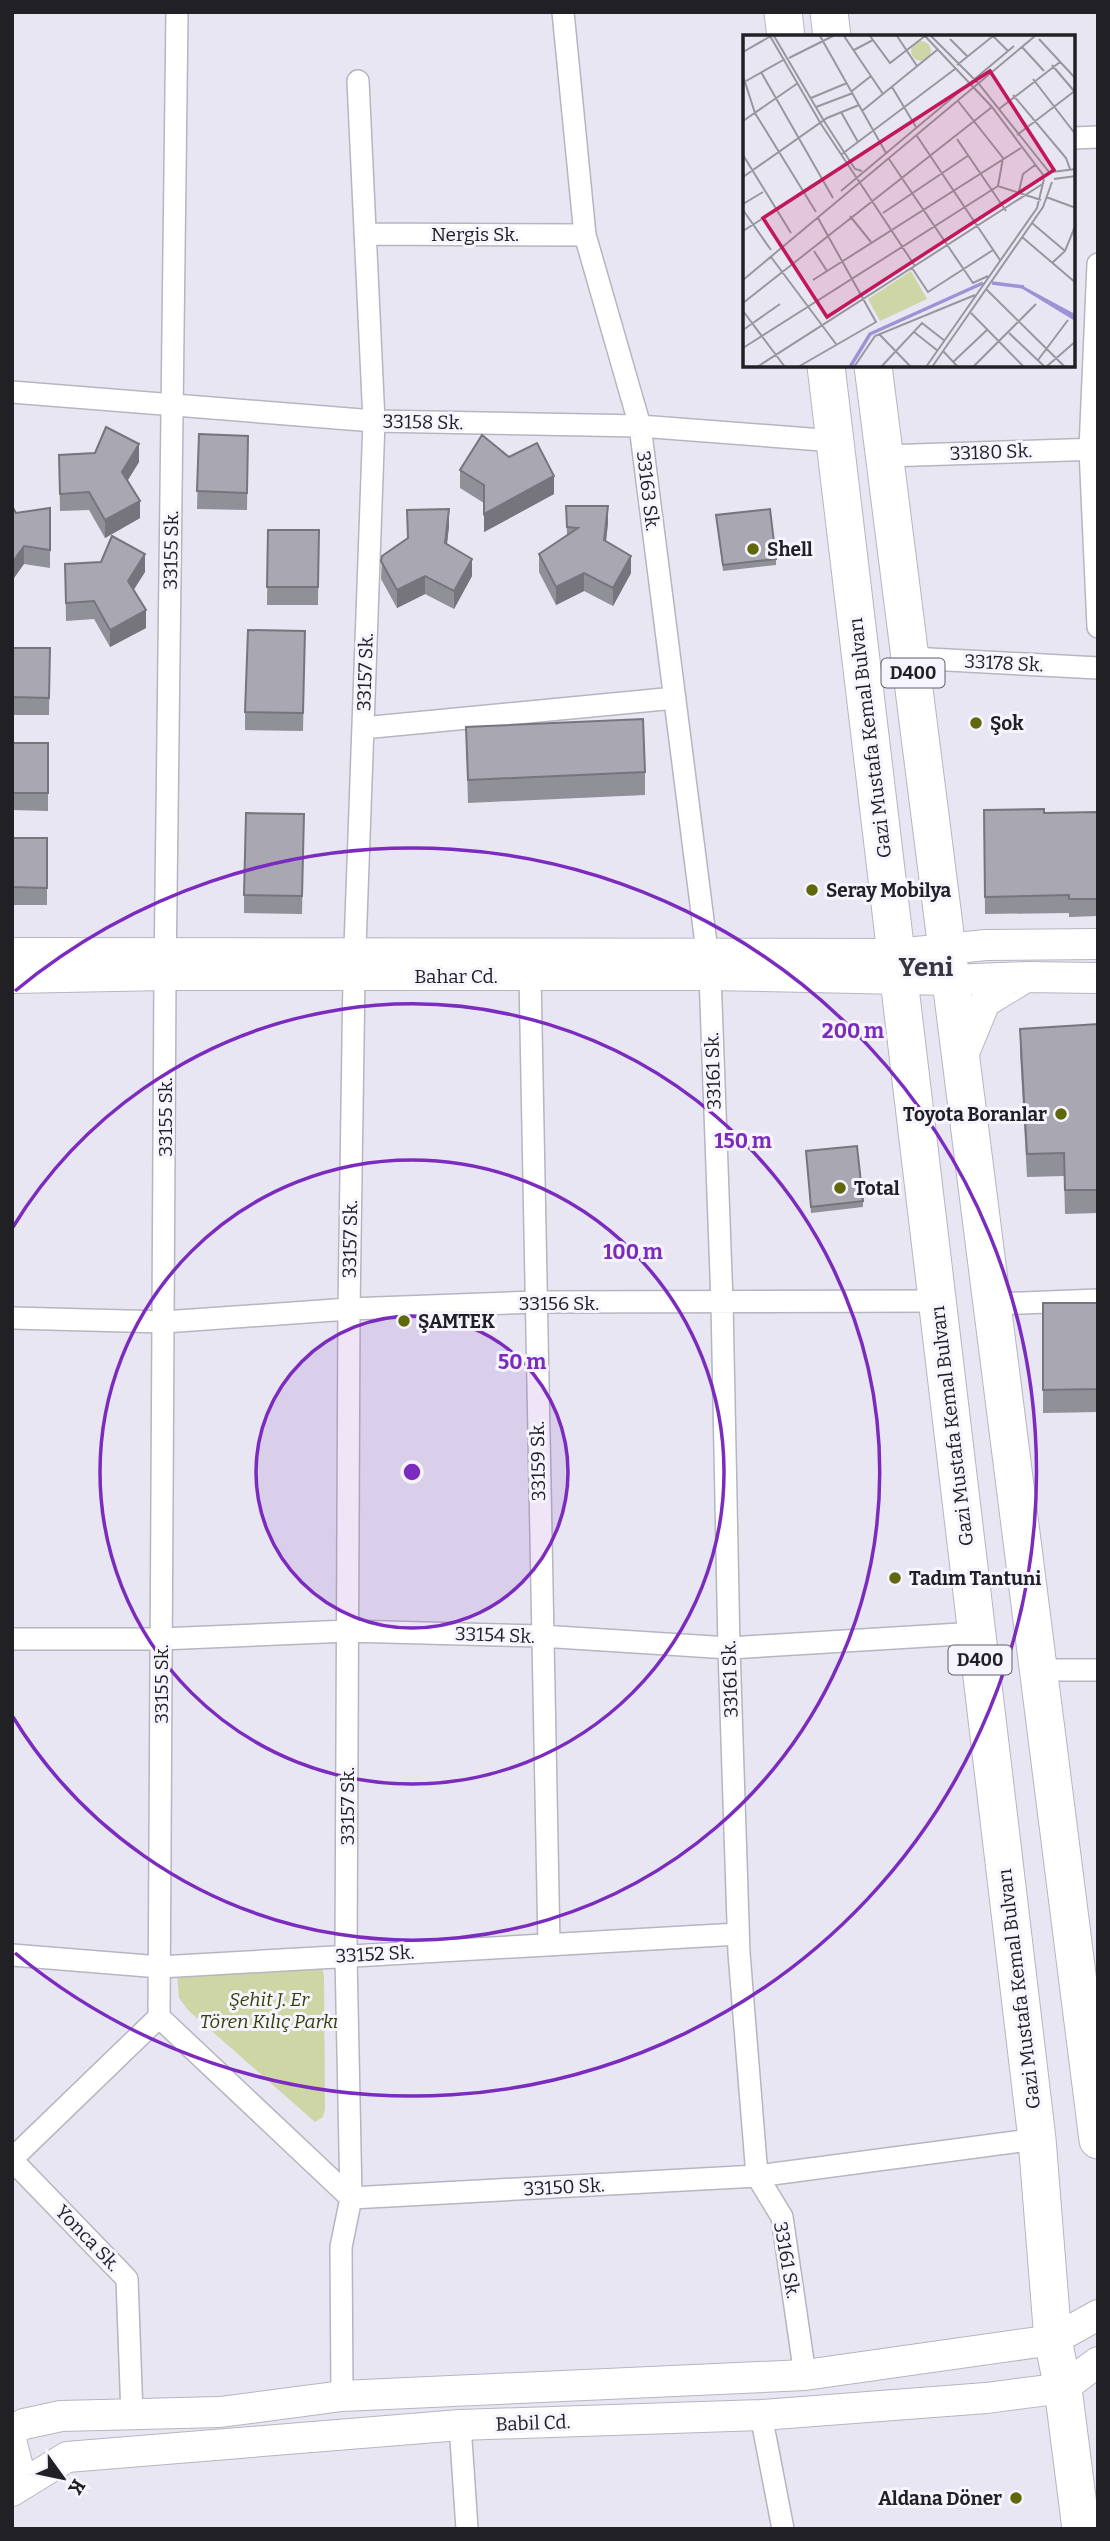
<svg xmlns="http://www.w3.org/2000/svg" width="1110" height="2541" font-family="Bitter,serif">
<rect width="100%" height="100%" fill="#e8e6f2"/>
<path fill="#ced6a6" d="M321,1958L324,1977L325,2109L323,2117L315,2122L189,2011L179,1998L177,1974Z"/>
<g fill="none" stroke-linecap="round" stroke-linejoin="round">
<g stroke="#b6b5c0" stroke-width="24">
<path id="street" d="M563,12L585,235L640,426L710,975L722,1303L729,1648L739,1953L757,2176L782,2217L805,2375
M1073,138L1098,137
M365,234L585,235
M1098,264L1090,449L1098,627
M12,392L374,421L640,426L835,441
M885,456L1098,449
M911,658L1098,668
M363,728L675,698
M530,976L549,1945
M994,1304L1098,1300
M12,1318L164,1322L349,1309L534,1302L938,1301
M12,1639H161L348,1631L541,1636L729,1648L977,1633
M1038,1670H1098
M12,1955L160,1967L738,1934
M159,2017L351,2198L757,2176L1037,2139
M12,2159L159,2017L165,975L177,12
M12,2160L127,2279L132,2415
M342,2396L341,2247L351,2198L346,1956L349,1309L354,975L374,421L358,81
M761,2415L783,2529
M460,2425L467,2529"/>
</g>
<g stroke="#b6b5c0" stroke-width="32">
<path id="secondary" d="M12,953L896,954L986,945L1098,944
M12,978L165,975H710L951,980L1026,977
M961,1060L985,1002L1026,977L1098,978
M12,2430L24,2424L61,2416L220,2412L342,2396L805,2375L1053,2340L1098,2315
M12,2444L17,2463L12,2485
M12,2491L67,2457L460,2425L761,2415L986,2398L1063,2388L1098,2362"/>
</g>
<g stroke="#b6b5c0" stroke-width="39">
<path id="highway" d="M783,12L786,37
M829,12L832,37
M826,366L1037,2139L1053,2340L1063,2388L1081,2529
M873,366L1098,2140"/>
</g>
<use href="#street" stroke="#fff" stroke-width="21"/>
<use href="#secondary" stroke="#fff" stroke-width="30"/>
<use href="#highway" stroke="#fff" stroke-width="37"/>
</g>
<path fill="#909099" d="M199,434L248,436L247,510L197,509Z
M59,455L139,462L128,480L140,518L105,538L89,510L60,511Z
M460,470L554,494L484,532V503L460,488Z
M566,506L608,523L606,541L631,573L613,606L584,591L556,605L539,572V554L567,536Z
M50,508V568L24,564L16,513Z
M716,515L776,559V565L723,571Z
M449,526L447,544L472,576L454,609L425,594L397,608L381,579L382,556Z
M268,530H319L318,605H267Z
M65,564L145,572L133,590L146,628L110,647L94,619L66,621Z
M305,631L303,731L245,730V712Z
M12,648H50L49,715H12Z
M466,727L645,772V795L468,803Z
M12,743H48V811L12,810Z
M984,810L1044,813L1098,812V916L1069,917V913L985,914Z
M304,814L302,914L244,913V895Z
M12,838H47V905H12Z
M1098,1024V1213L1065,1214L1064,1176L1027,1177L1020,1052V1029Z
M806,1151L863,1201V1207L811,1213Z
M1043,1303H1098V1412L1043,1413Z"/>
<path fill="#76757d" d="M139,444V462L122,489V472Z
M554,476V494L484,532V514Z
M140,501V518L105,538V520Z
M608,506V523L604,558V540Z
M449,509V526L445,561V543Z
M24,546V564L12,581V563Z
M145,554V572L128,599V581Z
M631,556V573L613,606V588Z
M472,559V576L454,609V591Z
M584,573V591L556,605V587Z
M425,576V594L397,608V590Z
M146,610V628L110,647V630Z"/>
<path fill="#a8a7b2" stroke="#76757d" stroke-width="2" d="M106,427L139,444L122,472L140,501L105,520L89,492L60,494L59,455L95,453Z
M199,434L248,436L247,493L197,491Z
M482,435L509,457L537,443L554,476L484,514V485L460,470Z
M12,506L16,513L50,508V550L24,546L12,563Z
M566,506H608L604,540L631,556L613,588L584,573L556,587L539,554L578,528L567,527Z
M449,509L445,543L472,559L454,591L425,576L397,590L381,561L382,556L408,538L407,510Z
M770,509L776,559L723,565L716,515Z
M268,530H319L318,587H267Z
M112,536L145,554L128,581L146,610L110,630L94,601L66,603L65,564L101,562Z
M248,630L305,631L303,713L245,712Z
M12,648H50L49,698L12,697Z
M643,719L645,772L468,780L466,727Z
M12,743H48V793H12Z
M1044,809V813L1098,812V899H1069V895L985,897L984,810Z
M246,813L304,814L302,896L244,895Z
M12,838H47V888L12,887Z
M1098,1024V1190H1065L1064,1153L1027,1154L1020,1029Z
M857,1146L863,1201L811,1207L806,1151Z
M1043,1303H1098V1389L1043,1390Z"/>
<circle cx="412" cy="1472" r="156" fill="#7b2cbf" fill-opacity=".12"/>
<g fill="none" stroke="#7b2cbf" stroke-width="3.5">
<circle cx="412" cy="1472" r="156"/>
<circle cx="412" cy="1472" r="312"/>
<path d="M13 1227A468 468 0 1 1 13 1717"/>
<path d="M15 991A624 624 0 1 1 15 1953"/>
</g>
<g fill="#5f680a" stroke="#f5f4ff" stroke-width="2.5">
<circle cx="753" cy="549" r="7"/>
<circle cx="976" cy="723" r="7"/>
<circle cx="812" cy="890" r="7"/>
<circle cx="1061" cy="1114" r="7"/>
<circle cx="840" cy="1188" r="7"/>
<circle cx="404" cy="1321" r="7"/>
<circle cx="895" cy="1578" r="7"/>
<circle cx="1016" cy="2498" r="7"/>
</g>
<g text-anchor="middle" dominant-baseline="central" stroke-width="6" stroke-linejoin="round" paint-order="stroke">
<g fill="#f5f4ff" stroke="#616066" stroke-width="2">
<rect x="881.5" y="658.5" width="63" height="29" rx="5"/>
<rect x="948.5" y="1645.5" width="63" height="29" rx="5"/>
</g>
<g font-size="18" font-weight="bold" fill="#212125">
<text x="913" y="673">D400</text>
<text x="980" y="1660">D400</text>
</g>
<g font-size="19" fill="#212125" stroke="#f5f4ff">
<text x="475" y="234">Nergis Sk.</text>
<text transform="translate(423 422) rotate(1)">33158 Sk.</text>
<text transform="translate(991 452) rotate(-2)">33180 Sk.</text>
<text transform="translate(648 491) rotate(83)">33163 Sk.</text>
<text transform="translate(171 550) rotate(-89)">33155 Sk.</text>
<text transform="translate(1004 663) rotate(3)">33178 Sk.</text>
<text transform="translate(365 672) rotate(-88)">33157 Sk.</text>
<text transform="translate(870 738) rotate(-97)">Gazi Mustafa Kemal Bulvarı</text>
<text x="456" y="976">Bahar Cd.</text>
<text transform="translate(713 1071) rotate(-92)">33161 Sk.</text>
<text transform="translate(165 1117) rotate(-90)">33155 Sk.</text>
<text transform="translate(350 1239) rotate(-89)">33157 Sk.</text>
<text x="559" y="1303">33156 Sk.</text>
<text transform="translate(952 1426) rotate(-97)">Gazi Mustafa Kemal Bulvarı</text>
<text transform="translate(538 1461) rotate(-91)">33159 Sk.</text>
<text transform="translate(495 1635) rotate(2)">33154 Sk.</text>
<text transform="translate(730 1679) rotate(-92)">33161 Sk.</text>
<text transform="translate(161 1684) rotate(-90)">33155 Sk.</text>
<text transform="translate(347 1806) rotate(-90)">33157 Sk.</text>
<text transform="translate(375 1954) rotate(-3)">33152 Sk.</text>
<text transform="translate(1019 1989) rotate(-97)">Gazi Mustafa Kemal Bulvarı</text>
<text transform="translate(564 2187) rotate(-3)">33150 Sk.</text>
<text transform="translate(88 2238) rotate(46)">Yonca Sk.</text>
<text transform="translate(787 2260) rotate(80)">33161 Sk.</text>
<text transform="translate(533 2423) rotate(-2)">Babil Cd.</text>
</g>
<g font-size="19" font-weight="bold" fill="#212125" stroke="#f5f4ff" text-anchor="start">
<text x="767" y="549">Shell</text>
<text x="990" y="723">Şok</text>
<text x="826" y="890">Seray Mobilya</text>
<text x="1047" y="1114" text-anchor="end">Toyota Boranlar</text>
<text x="854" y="1188">Total</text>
<text x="418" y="1321">ŞAMTEK</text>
<text x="909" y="1578">Tadım Tantuni</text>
<text x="1002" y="2498" text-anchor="end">Aldana Döner</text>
</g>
<g font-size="19" font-style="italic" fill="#393f03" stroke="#f5f4ff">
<text x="269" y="1999">Şehit J. Er<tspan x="269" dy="22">Tören Kılıç Parkı</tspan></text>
</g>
<g font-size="26" font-weight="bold" fill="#383740" stroke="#f5f4ff">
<text x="926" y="967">Yeni</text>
</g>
</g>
<g transform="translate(743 35)">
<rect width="332" height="332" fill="#e8e6f2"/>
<path d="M168 16a10 10 0 1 1 20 0a10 10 0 1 1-20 0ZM168,236L184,264L137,286L125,264Z" fill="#ced6a6"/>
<path d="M280,251L332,279V286L278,253Z" fill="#9e91d5"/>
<path fill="none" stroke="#9e91d5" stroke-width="3.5" d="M249,248L281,252M107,332L127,299L240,248"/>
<path fill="none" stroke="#9897a0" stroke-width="2" d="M27,1L78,89L172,231M31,1L81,86L112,134L119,136M77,1L143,118M101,1L140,59M127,1L147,28L182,1M154,1L174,31M182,1L249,72L301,141M188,1L236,49L306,137M207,4L225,22M296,4L333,44M279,12L301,36M111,15L130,5M0,17L28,1M46,23L90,1M214,30L250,1L265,16M309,30L331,56M18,37L90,163M0,41L12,78L73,177M290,44L333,100M3,46L42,24M149,52L173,92M109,56L128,41M270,60L323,123L327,134M68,63L104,48M215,66L260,123L255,151M73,72L110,58M256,74L317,27M119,76L194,15M98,77L115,107M0,86L55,48M274,100L333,55M174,101L257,225M214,104L263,176M99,119L212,34M0,120L48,198M146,124L230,248L245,241M309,137L333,134M0,142L84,83L116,70M311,144L333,141M98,156L271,11M276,156L280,139L292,130M303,162L333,173M0,169L20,157M0,175L28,215M140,178L226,120M107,181L128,207M289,188L322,216M0,196L80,145M279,202L333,248M71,216L84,236M28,222L93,309M309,228L322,216L333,189M169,233L185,257L250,215M0,245L292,1M70,245L278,113M243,254L322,332M0,268L249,72M0,276L42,332M228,278L281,332M0,295L37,269M171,297L195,316M266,298L302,332M136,299L168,332M0,313L255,151L298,165M200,316L215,332M295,325L325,285M210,327L245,294M14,332L301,148M55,332L133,287L75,183M111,332L132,301L232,260M138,332L179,288L202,306M183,332L294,173L301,144M189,332L300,172L309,147M230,332L293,269M303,332L333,306"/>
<path fill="#c2185b" fill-opacity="0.15" stroke="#c2185b" stroke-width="3.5" d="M247,36L311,135L84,282L20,183Z"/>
<rect width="332" height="332" fill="none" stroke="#212125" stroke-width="3.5"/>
</g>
<circle cx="412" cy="1472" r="10" fill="#7b2cbf" stroke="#f5f4ff" stroke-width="3.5"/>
<g font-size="21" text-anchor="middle" font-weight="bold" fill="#7b2cbf" stroke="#f5f4ff" stroke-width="6" stroke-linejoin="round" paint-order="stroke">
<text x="853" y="1038">200 m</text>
<text x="743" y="1148">150 m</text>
<text x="633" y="1259">100 m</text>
<text x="522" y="1369">50 m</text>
</g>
<rect width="1110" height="2541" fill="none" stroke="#212125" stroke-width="28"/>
<g transform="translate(63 2478) rotate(123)" stroke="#f5f4ff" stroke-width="5" paint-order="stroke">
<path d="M0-5L12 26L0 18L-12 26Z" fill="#212125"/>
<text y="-10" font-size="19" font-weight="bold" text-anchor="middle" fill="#212125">K</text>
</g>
</svg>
